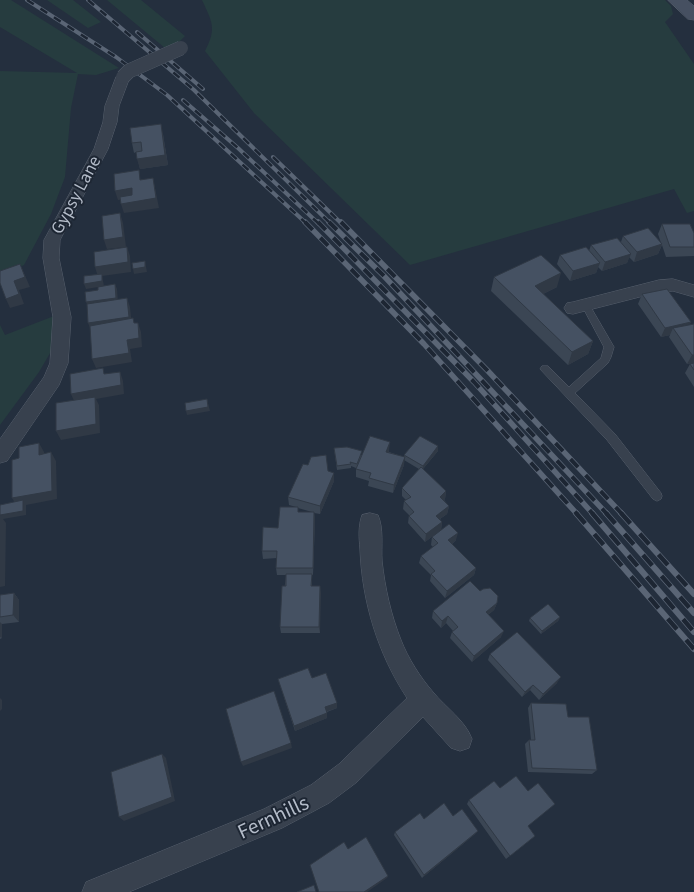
<svg xmlns="http://www.w3.org/2000/svg" width="694" height="892" font-family="'Source Sans 3',sans-serif">
<rect width="100%" height="100%" fill="#242f3e"/>
<path fill="#263c3f" d="M0,0H11L119,68L96,75L78,74L71,108L65,177L51,214L24,265L0,276V71L77,73L0,27Z
M47,0H73L101,22L88,28Z
M107,0H141L185,36L178,43L165,48Z
M202,0H665L671,6L673,14L665,22L694,64V211L687,213L674,189L410,265L254,113L205,51C217,28 212,22 202,0Z
M54,316L53,348L39,372L0,425V325L5,335Z"/>
<g fill="none" stroke-linecap="round" stroke-linejoin="round">
<g stroke="#565f6c" stroke-width="1">
<path id="lane" d="M586,303L589,304L614,347L611,357L608,363L575,393L615,434L661,493L662,496L661,499L657,501L653,499L607,440L540,369L542,366H548L569,387L601,358L604,347L582,306Z"/>
</g>
<g stroke="#565f6c" stroke-width="1">
<path id="street" d="M123,73L130,77L119,106L117,122L108,149L60,240L59,258L71,317L68,363L59,385L7,461L0,463V439L44,377L50,363L53,317L43,258L44,240L94,149L103,122L105,106L116,77Z
M673,279L694,285V297L673,291L659,292L573,314L567,313L564,308L567,303L573,302L659,280Z
M370,513L378,515C384,529 381,546 382,561C385,588 391,615 401,640C408,658 420,677 433,692C446,708 465,720 472,739L469,748L460,751L451,748L423,717L357,782L329,803L282,828L129,892H82L86,882L264,809L311,785L339,764L407,698C378,654 362,602 360,549C359,538 358,526 362,515Z"/>
</g>
<g stroke="#565f6c" stroke-width="1">
<path id="secondary" d="M668,0H687L694,6V20L688,19Z"/>
</g>
<use href="#lane" fill="#38414e" fill-rule="evenodd"/>
<use href="#street" fill="#38414e" fill-rule="evenodd"/>
<use href="#secondary" fill="#465061" fill-rule="evenodd"/>
<g stroke="#5a6575" stroke-width="4">
<path id="rail-far2" d="M27,0L116,57L167,95L307,224
M88,0L194,90L331,224
M137,32L203,89
M183,100L238,148L319,224
M273,157L342,224"/>
</g>
<g stroke="#5a6575" stroke-width="5.5">
<path id="rail-far1" d="M305,222L424,344L577,514
M318,222L474,382L593,514
M329,222L384,276L607,514
M341,222L488,371L622,514"/>
</g>
<g stroke="#5a6575" stroke-width="6">
<path id="rail" d="M576,513L694,649
M592,513L694,632
M606,513L694,613
M621,513L694,594"/>
</g>
<use href="#rail-far2" stroke="#1d2633" stroke-width="2.5" stroke-dasharray="8" stroke-linecap="butt"/>
<use href="#rail-far1" stroke="#1d2633" stroke-width="4" stroke-dasharray="11" stroke-linecap="butt"/>
<use href="#rail" stroke="#1d2633" stroke-width="4.5" stroke-dasharray="14" stroke-linecap="butt"/>
<g stroke="#565f6c" stroke-width="15" stroke-linecap="butt">
<path id="street-bridge" d="M123,77L129,71L181,48"/>
</g>
<use href="#street-bridge" stroke="#38414e" stroke-width="14"/>
</g>
<path fill="#3b4654" fill-rule="evenodd" d="M163,134L168,165L140,169L136,152L134,153L132,143Z
M662,224L694,233V256L666,257L662,245L658,254L634,262L629,257L627,263L602,271L598,267L596,273L570,281L557,264L560,255L589,251L591,245L621,242L623,236L661,243L658,234Z
M494,277L557,287L543,294L593,341L588,354L568,365L491,291Z
M642,294L691,322L689,325L694,363L687,364L669,337L670,335L661,337L638,304Z
M694,363V387L685,373L690,364Z
M334,448L362,455L389,451V452L404,457V455L438,451L423,469L446,491L445,499L444,500L449,506L447,514L440,519L442,522L441,530L425,542L408,523L409,515L403,509L404,501L406,500L402,496V488L419,469L404,460V465L393,493L368,486L369,481L356,477V468L351,466V468L337,470Z
M328,471L334,481L320,514L314,513L315,520L313,575H312V586H320V633H281L280,627L286,575H277L276,568L277,558L263,559L262,551L296,507L289,505L288,497ZM298,508L312,512H298Z
M432,537L456,540L452,544L476,568L474,575L445,598L430,581L431,575L419,563L421,556L433,547L431,545Z
M480,591L497,603L494,610L488,615L501,637L472,662L450,638L452,632L453,631L446,623L441,628L432,618L433,611Z
M14,593L19,600V622L2,624V638L0,639V595Z
M560,617L558,621L541,634L529,621L530,618Z
M490,654L557,683L539,700L530,690L522,697L488,660Z
M312,678L337,708L327,712V718L295,731L278,679Z
M531,703L568,717L597,770L592,774L528,772L525,744L529,740H531L528,708Z
M500,788L528,791V826L535,836L506,859L467,804L469,800Z
M453,816L475,834L422,878L394,835L395,832L424,819Z"/>
<path fill="#303945" d="M161,124L168,165L140,169L137,159Z
M153,178L159,208L124,213L121,204Z
M132,188L134,198L118,200L115,191Z
M120,213L123,223L126,247L107,249L104,240Z
M662,244L658,254L634,262L637,252Z
M127,247L130,256L131,272L102,276L104,286L86,289L84,284L98,277L95,267Z
M631,254L627,263L602,271L605,262Z
M145,261L147,272L134,274L133,269Z
M600,263L596,273L570,281L573,271Z
M20,264L30,287L19,290L24,304L10,308L6,299L14,281Z
M561,273L557,287L531,300L535,286Z
M115,284L117,289L118,302L88,307L86,302Z
M127,298L130,307L132,326L92,333L88,323Z
M691,322L686,331L673,328L670,335L661,337L665,328Z
M138,323L141,332L142,347L130,349L132,362L96,368L92,359L127,340Z
M593,341L588,354L568,365L572,352Z
M692,355H694V363L687,364Z
M120,372L123,381L124,394L96,399L99,405L100,433L61,440L56,431L75,403L71,394Z
M207,399L210,411L187,415L186,411Z
M390,442L389,451L386,460V452Z
M39,443L44,452V463L39,455Z
M438,446V451L422,470L423,466Z
M51,452L56,461L57,499L26,505V515L3,519L6,523L5,586L0,587V515L17,506L12,498Z
M405,457L404,465L393,493L394,485Z
M334,473V481L320,514V506Z
M446,491L445,499L438,504L440,497Z
M449,506L447,514L434,523L436,516Z
M314,512L315,520L313,575V568Z
M442,522L441,530L425,542L426,534Z
M458,533L456,540L447,548L448,540Z
M476,568L474,575L445,598L447,591Z
M320,586L321,593L320,633L319,627Z
M14,593L19,600V622L13,615Z
M497,603L494,610L483,619L486,612Z
M448,616L446,623L441,628L442,621Z
M560,617L558,621L541,634L542,631Z
M0,622L2,624V638L0,637Z
M504,631L501,637L472,662L474,656Z
M561,677L557,683L539,700L543,694Z
M533,685L530,690L522,697L525,692Z
M0,698L2,700V709L0,711Z
M337,703V708L325,712V707Z
M327,713V718L295,731L294,726Z
M291,743L292,748L243,766L241,762Z
M162,754L166,758L175,801L124,821L119,817Z
M478,831L475,834L422,878L424,875Z
M388,876L387,878L367,892H364Z"/>
<path fill="#455162" stroke="#303945" d="M161,124L165,155L137,159L136,152L142,151L141,142L132,143L130,128Z
M139,170L140,180L153,178L156,198L121,204L120,197L132,195V188L115,191L114,174Z
M120,213L123,237L104,240L102,216Z
M662,224H690L694,233V247H670Z
M648,228L662,244L637,252L623,236Z
M617,238L631,254L605,262L591,245Z
M127,247L128,262L95,267L94,252Z
M586,247L600,263L573,271L560,255Z
M541,255L561,273L535,286L593,341L572,352L494,277Z
M145,261V267L133,269L132,263Z
M20,264L25,277L14,281L19,294L6,299L0,283V271Z
M102,274V281L84,284V276Z
M115,284L116,298L86,302L85,292L98,290V287Z
M667,289L691,322L665,328L642,294Z
M127,298L129,317L88,323L87,304Z
M133,318L134,323H138L139,338L127,340L129,353L92,359L90,326Z
M694,324V355H692L673,328Z
M694,363V370L690,364Z
M103,368L104,374L120,372L121,385L71,394L70,374Z
M95,397L96,424L56,431V403Z
M207,399L208,407L186,411L185,403Z
M370,436L390,442L386,452L405,457L394,485L369,478L371,473L356,469Z
M420,436L438,446L423,466L404,455Z
M39,443V455L51,452L52,491L12,498V460L19,458V447Z
M347,447L362,451L357,464L350,462L351,464L337,466L334,448Z
M326,455L328,471L334,473L320,506L288,497L303,464L308,465L311,457Z
M421,467L446,491L440,497L449,506L436,516L442,522L426,534L409,516L414,512L404,501L411,497L402,488Z
M23,500V511L0,515V505Z
M280,507H298V512H314L313,568H276L277,551H262L263,527L278,528Z
M449,524L458,533L448,540L476,568L447,591L431,574L435,571L421,556L438,543L432,537Z
M286,574H312L311,586H320L319,627H280L282,586H286Z
M470,581L480,591L483,589L490,588L498,596L497,603L486,612L504,631L474,656L452,632L458,627L448,616L442,621L433,611Z
M14,593L13,615L0,617V595Z
M548,604L560,617L542,631L530,618Z
M517,632L561,677L543,694L533,685L525,692L490,654Z
M308,668L312,678L326,673L337,703L325,707L327,713L294,726L278,679Z
M274,691L291,743L241,762L226,709Z
M531,703L566,704L568,717H589L597,770L532,768L529,740H535Z
M162,754L172,797L119,817L111,772Z
M516,776L528,791L538,783L555,804L528,826L535,836L510,856L469,800L494,781L500,788Z
M444,803L453,816L462,809L478,831L424,875L395,832L420,813L424,819Z
M366,837L388,876L364,892H319L310,865L344,842L348,849Z
M314,885L316,892H297Z"/>
<g text-anchor="middle" dominant-baseline="central" stroke-width="4" stroke-linejoin="round" paint-order="stroke">
<g font-size="18" fill="#b4bcc9" stroke="#1d2633">
<text transform="translate(76 195) rotate(-62)">Gypsy Lane</text>
</g>
<g font-size="21" fill="#b4bcc9" stroke="#1d2633">
<text transform="translate(273 817) rotate(-25)">Fernhills</text>
</g>
</g>
</svg>
